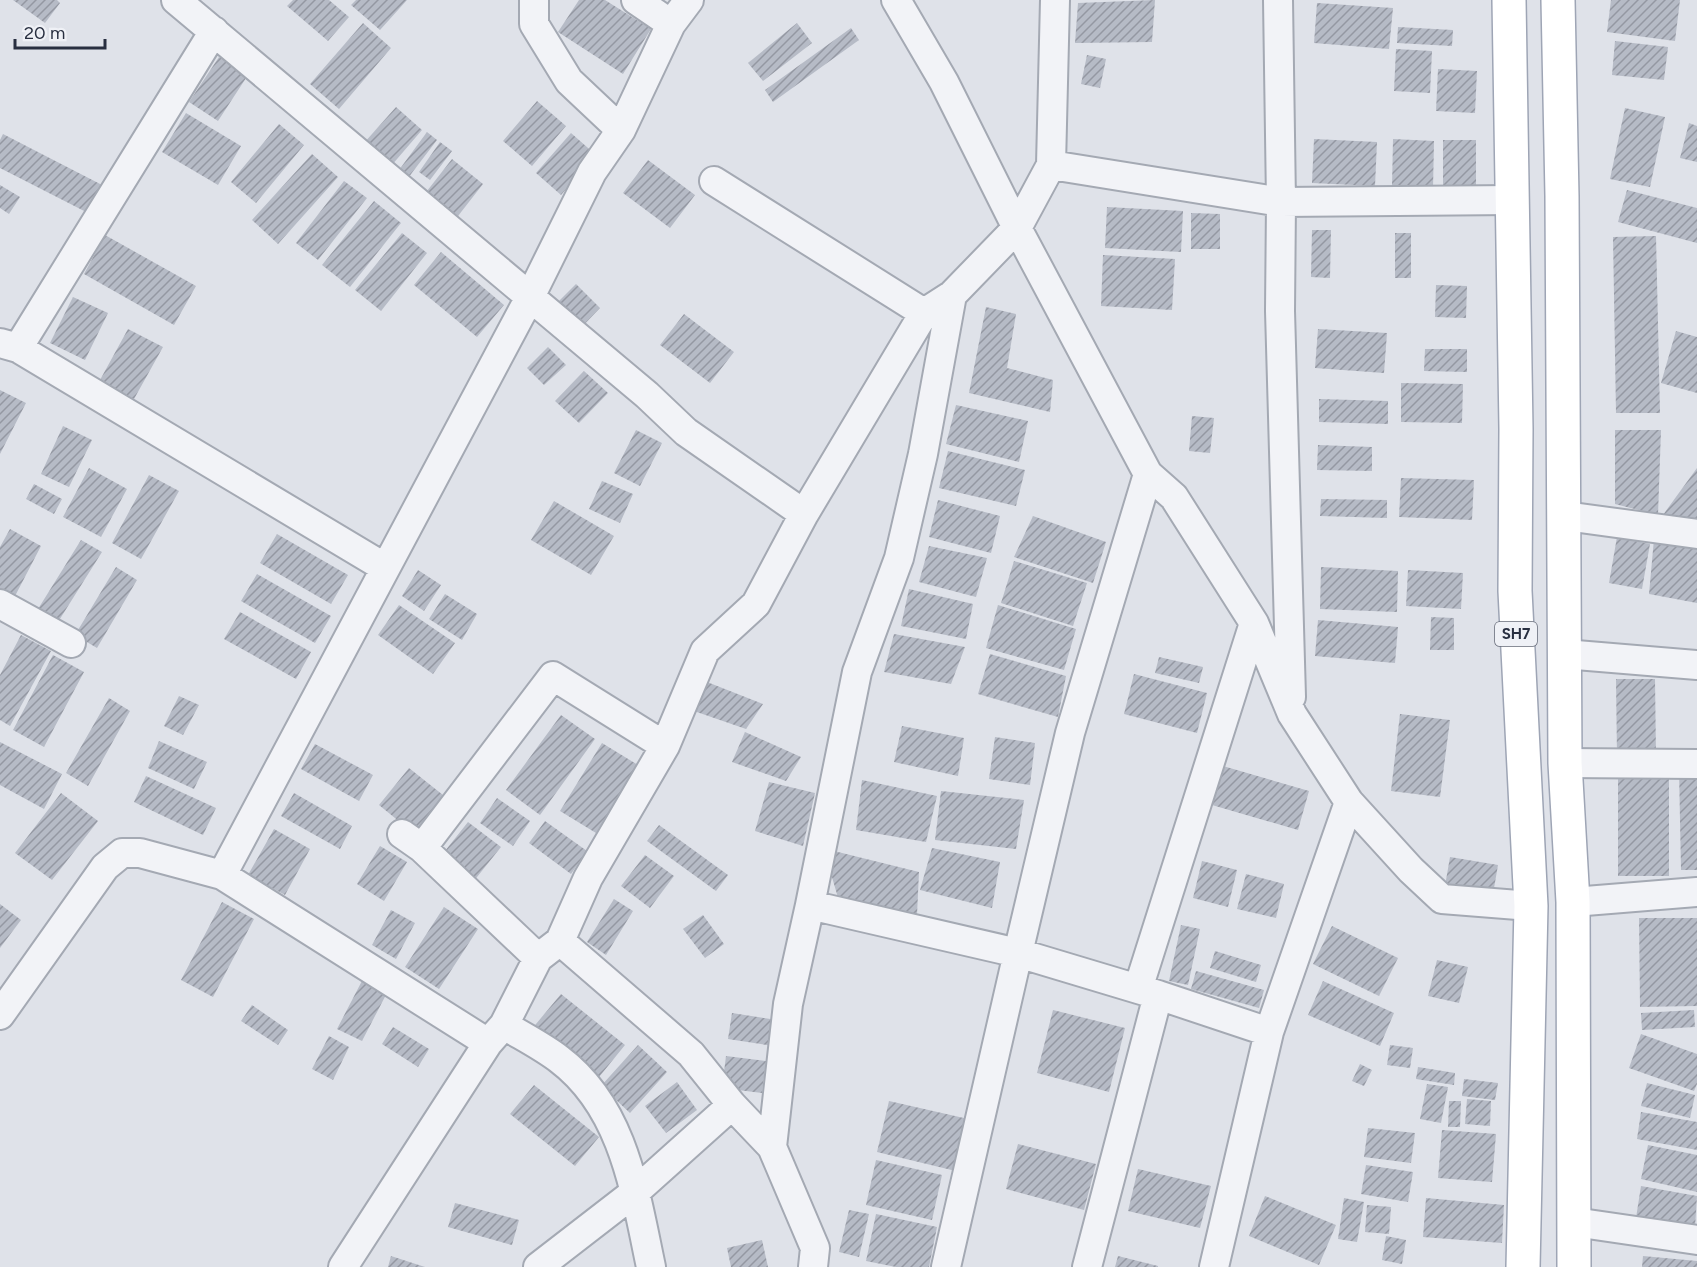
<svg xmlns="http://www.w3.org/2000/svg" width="1697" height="1267" font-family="Figtree,sans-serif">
<defs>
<pattern id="building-hatch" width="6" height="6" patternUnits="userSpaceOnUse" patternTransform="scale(1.5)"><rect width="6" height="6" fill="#b6bbc6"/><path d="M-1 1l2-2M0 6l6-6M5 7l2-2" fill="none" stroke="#9498a2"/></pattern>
</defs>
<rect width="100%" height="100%" fill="#dfe2e9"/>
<path fill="url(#building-hatch)" d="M13,0H57L60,3L45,23Z
M293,0H329L349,17L328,41L287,6Z
M356,0H407L380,30L351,5Z
M579,0H605L651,29L623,74L558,32Z
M1155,0L1152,42L1075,43L1078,3Z
M1611,0H1680L1675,41L1607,32Z
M1317,3L1393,8L1389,49L1314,43Z
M363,23L391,48L339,109L310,84Z
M797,23L812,43L763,81L748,63Z
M1398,27L1453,30L1452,46L1397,43Z
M851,28L859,40L773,102L765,90Z
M1615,41L1668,47L1664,80L1612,75Z
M1396,49L1432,51L1430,93L1394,91Z
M1087,55L1106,59L1100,88L1081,84Z
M219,57L248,75L218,121L189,102Z
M1438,69L1477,71L1475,113L1436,111Z
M537,101L566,126L532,166L503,141Z
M396,107L422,130L391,166L364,143Z
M1625,108L1665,117L1650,187L1610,179Z
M186,113L241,146L218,185L162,152Z
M1689,123L1697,126V162L1680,158Z
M279,124L304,145L256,203L231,182Z
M427,132L437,140L408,178L399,170Z
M571,133L596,155L561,195L536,173Z
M3,134L104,186L90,214L0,168V140Z
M1314,139L1377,142L1375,186L1312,183Z
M1393,139L1434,141L1433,189L1392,187Z
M1443,140H1476V187H1443Z
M440,142L452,151L430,180L419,172Z
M312,154L338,177L278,244L252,220Z
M452,159L483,184L458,216L427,191Z
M648,160L695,195L670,228L623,193Z
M344,181L367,198L318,260L296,243Z
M0,185L20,197L9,214L0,208Z
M1627,190L1697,208V243L1618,222Z
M374,201L401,223L350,287L322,265Z
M1107,207L1183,211L1181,252L1105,248Z
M1191,213L1220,214V249H1191Z
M1312,230H1331L1330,278L1311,277Z
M402,233L427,253L381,311L355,290Z
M1395,233H1411V278H1395Z
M105,235L196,286L174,325L84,274Z
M1656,236L1660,413H1616L1613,237Z
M441,252L504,305L477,337L414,285Z
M1103,255L1175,259L1172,310L1101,306Z
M576,284L600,308L577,332L552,308Z
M1436,285L1467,286L1466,318L1435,317Z
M73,297L108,313L85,360L50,343Z
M986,307L1016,314L1007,368L1053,380L1050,412L969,393Z
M684,314L734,352L710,383L660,345Z
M128,329L163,347L134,399L100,380Z
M1318,329L1387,333L1384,373L1315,368Z
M1676,331L1697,337V393L1661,383Z
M548,347L566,365L544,385L527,368Z
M1425,349H1467V372L1424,371Z
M584,371L608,393L579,423L555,401Z
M1401,383L1463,384L1462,423L1401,422Z
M0,390L26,403L0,454Z
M1319,399L1388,401V424L1319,422Z
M956,405L1028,421L1019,462L946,444Z
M1192,416L1214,418L1210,453L1189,451Z
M63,426L92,440L69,487L41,474Z
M636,430L662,443L640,486L614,473Z
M1615,430H1661L1658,515L1615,504Z
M1318,445L1372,447V471L1317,470Z
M948,451L1025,470L1016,506L939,488Z
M89,468L127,489L101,537L63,517Z
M1697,468V520L1690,529L1660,519Z
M149,475L179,491L141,559L112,543Z
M1401,478L1474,480L1472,520L1399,517Z
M602,481L633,494L620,523L589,509Z
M34,484L62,499L54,514L26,499Z
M1321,499L1387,500V518L1320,516Z
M938,500L1000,516L991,553L929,537Z
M554,501L614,536L591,575L531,540Z
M1033,516L1106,542L1093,583L1014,557Z
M10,529L41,546L14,598L0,590V547Z
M277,534L348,575L331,604L260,563Z
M1617,537L1650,544L1642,589L1609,583Z
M1654,539L1697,549V603L1649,594Z
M81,540L102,552L58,622L38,609Z
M929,546L987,558L976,597L919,582Z
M1014,561L1087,583L1073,626L1001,603Z
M116,567L137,580L97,648L75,635Z
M1321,567L1398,571L1397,612L1320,609Z
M418,570L441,585L424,611L402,596Z
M1408,570L1463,573L1461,609L1406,606Z
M257,574L331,616L315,643L241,601Z
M909,589L973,604L966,639L901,626Z
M445,594L477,614L462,640L429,619Z
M399,605L455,643L433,674L378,635Z
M998,605L1076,629L1064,670L986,648Z
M240,612L311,652L296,679L224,639Z
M1431,617L1454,618V650H1430Z
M1318,620L1398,627L1395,663L1315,656Z
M894,634L965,647L951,684L884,672Z
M21,635L51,651L10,726L0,720V675Z
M990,654L1066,676L1058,717L978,694Z
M53,655L84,672L44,747L13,730Z
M1159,657L1203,667L1199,683L1155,673Z
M1134,674L1207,693L1197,733L1124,714Z
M1616,679H1655L1656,756L1617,757Z
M702,680L763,704L746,729L691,710Z
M179,696L199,705L183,735L164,726Z
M109,698L130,711L88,786L66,773Z
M1400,714L1450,720L1440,797L1391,791Z
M561,715L595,739L540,815L506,790Z
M902,726L964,738L958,776L894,762Z
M745,732L801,757L786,781L732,762Z
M995,737L1035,743L1030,785L989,779Z
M159,741L207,762L194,789L148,768Z
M0,742L62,774L44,809L0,785Z
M602,743L638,765L596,833L560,811Z
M315,744L373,775L359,801L301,769Z
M1223,766L1309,791L1298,830L1212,805Z
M409,768L448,799L417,836L379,805Z
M1679,770H1697V870H1681Z
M1618,775H1669V876H1618Z
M146,776L216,808L203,835L134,802Z
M862,780L937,796L926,842L856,830Z
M769,782L815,793L803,846L755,831Z
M941,791L1024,800L1016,849L935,840Z
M61,793L98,821L52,880L15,853Z
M294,793L352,826L340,849L281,816Z
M497,798L530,821L513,846L480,823Z
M545,821L587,851L571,874L529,843Z
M468,822L501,847L473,882L441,856Z
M659,825L728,875L716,891L647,841Z
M274,829L310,849L285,895L248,875Z
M380,846L407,862L384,901L357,884Z
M932,848L1000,862L992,908L920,890Z
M834,851L919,872L917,915L839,901L829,867Z
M645,855L674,876L650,908L621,886Z
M1450,857L1498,865L1493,894L1445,886Z
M1202,861L1237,870L1228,907L1193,898Z
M1246,874L1284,884L1276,918L1237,909Z
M614,899L633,911L606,955L587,942Z
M222,902L254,919L213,997L181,980Z
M0,904L21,920L0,948Z
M444,907L478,929L439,989L405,967Z
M391,910L415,923L396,959L372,945Z
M703,915L724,944L705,958L683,929Z
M1639,918H1697V1006L1640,1007Z
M1181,925L1200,929L1188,985L1169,981Z
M1332,926L1398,958L1379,996L1313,964Z
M1215,951L1261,965L1256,982L1210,968Z
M1437,960L1468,967L1459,1003L1428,996Z
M1196,971L1264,990L1259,1008L1191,989Z
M364,977L389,989L362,1041L337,1029Z
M1323,981L1394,1013L1380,1046L1308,1015Z
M561,994L625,1045L595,1082L531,1030Z
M252,1005L288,1030L278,1045L241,1021Z
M1053,1010L1125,1028L1109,1092L1037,1073Z
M1694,1010L1695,1027L1642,1030L1641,1013Z
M732,1013L777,1020L773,1046L728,1039Z
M393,1027L429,1049L418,1067L382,1044Z
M1641,1034L1697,1054V1084L1694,1091L1629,1068Z
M329,1036L349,1047L333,1080L312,1069Z
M638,1045L667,1072L630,1113L601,1086Z
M1390,1045L1413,1048L1410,1068L1387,1065Z
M726,1056L766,1061L762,1093L722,1088Z
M1360,1064L1372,1070L1364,1086L1352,1081Z
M1418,1067L1455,1073L1454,1085L1416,1079Z
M1464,1079L1498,1083L1495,1100L1462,1096Z
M677,1082L697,1110L666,1133L645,1106Z
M1647,1083L1695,1095L1690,1118L1641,1106Z
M1427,1084L1448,1087L1441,1123L1420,1119Z
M534,1085L599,1137L575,1166L510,1114Z
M1467,1099L1491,1101L1490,1126L1465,1124Z
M889,1101L977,1121L964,1173L877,1152Z
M1449,1101H1461L1460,1127H1448Z
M1641,1112L1697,1122V1150L1637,1139Z
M1368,1128L1415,1133L1411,1163L1364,1157Z
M1442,1130L1496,1134L1492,1182L1438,1178Z
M1018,1144L1096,1164L1084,1210L1006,1189Z
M1648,1145L1697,1155V1192L1641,1179Z
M876,1160L942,1175L932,1220L866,1205Z
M1366,1165L1413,1172L1408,1202L1361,1194Z
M1138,1169L1211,1186L1200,1228L1128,1211Z
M1641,1186L1697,1196L1695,1228L1636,1218Z
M1265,1196L1336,1225L1319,1265L1249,1236Z
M1344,1198L1364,1202L1357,1242L1338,1239Z
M1426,1198L1504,1205L1502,1243L1423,1237Z
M455,1203L519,1220L512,1245L448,1227Z
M1367,1205L1391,1207L1389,1234L1365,1232Z
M849,1210L869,1214L859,1257L839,1252Z
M876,1214L937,1227L929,1267H896L866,1261Z
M1386,1236L1406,1240L1402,1264L1382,1260Z
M762,1240L768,1267H731L727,1248Z
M391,1256L425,1267H388Z
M1118,1256L1158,1266V1267H1115Z
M1643,1256L1697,1261V1267H1642Z"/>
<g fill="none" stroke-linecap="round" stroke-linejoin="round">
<g stroke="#a4a9b3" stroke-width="32">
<path id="minor" d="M176,0L647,395L686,432L804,514
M534,0V24L569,81L621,130
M636,0L671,24
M896,0L944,82L1017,228L1148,474L1174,497L1254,623L1292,714L1349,802L1411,870L1442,899L1531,906
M1278,0L1281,202L1280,311L1291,697
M1051,165L1281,202L1513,200
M714,181L924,313
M952,295L923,454L899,558L857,672L810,905L1018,953L1070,733L1148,474
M0,343L18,348L384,567
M18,348L214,31
M1565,516L1697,534
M0,604L71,643
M1564,654L1697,665
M1565,763L1697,764
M402,834L422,848L538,958
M422,848L553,676L665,746
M1573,902L1697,892
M560,941L691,1054L732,1105L772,1147L815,1248L813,1267
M1138,989L1254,623
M0,1015L105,867L122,853H140L222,875
M504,1025C522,1036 542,1046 559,1059C624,1108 635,1192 651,1267
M488,1043L222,875L530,297L592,172L621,130L671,24L689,0
M772,1147L788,1004L810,905
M1574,1222L1697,1240
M343,1267L488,1043L504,1025L538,958L560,941L588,878L665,746L705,651L756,604L804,514L924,313L952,295L1017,228L1051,165L1055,0
M538,1267L635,1192L732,1105
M946,1267L1018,953L1158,995
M1087,1267L1158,995L1269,1032
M1214,1267L1269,1032L1349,802"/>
</g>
<g stroke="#9ea5b5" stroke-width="36">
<path id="major" d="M1509,0L1516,429L1515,591L1531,906L1523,1267
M1558,0L1562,196L1565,763L1573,902L1574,1267"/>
</g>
<use href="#minor" stroke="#f2f3f7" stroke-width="28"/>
<use href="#major" stroke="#fff" stroke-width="33"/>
</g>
<g text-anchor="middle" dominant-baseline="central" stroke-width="6" stroke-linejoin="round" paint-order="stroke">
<rect fill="#eff1f6" stroke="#646977" stroke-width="1.5" x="1495" y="622" width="42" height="24" rx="4.5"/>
<g font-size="15" font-weight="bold" fill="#282f40">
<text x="1516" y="634">SH7</text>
</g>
</g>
<path d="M15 39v9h90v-9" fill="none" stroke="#282f40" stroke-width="3"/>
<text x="24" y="39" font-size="18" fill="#282f40" stroke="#eff1f6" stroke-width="4.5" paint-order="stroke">20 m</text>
</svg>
